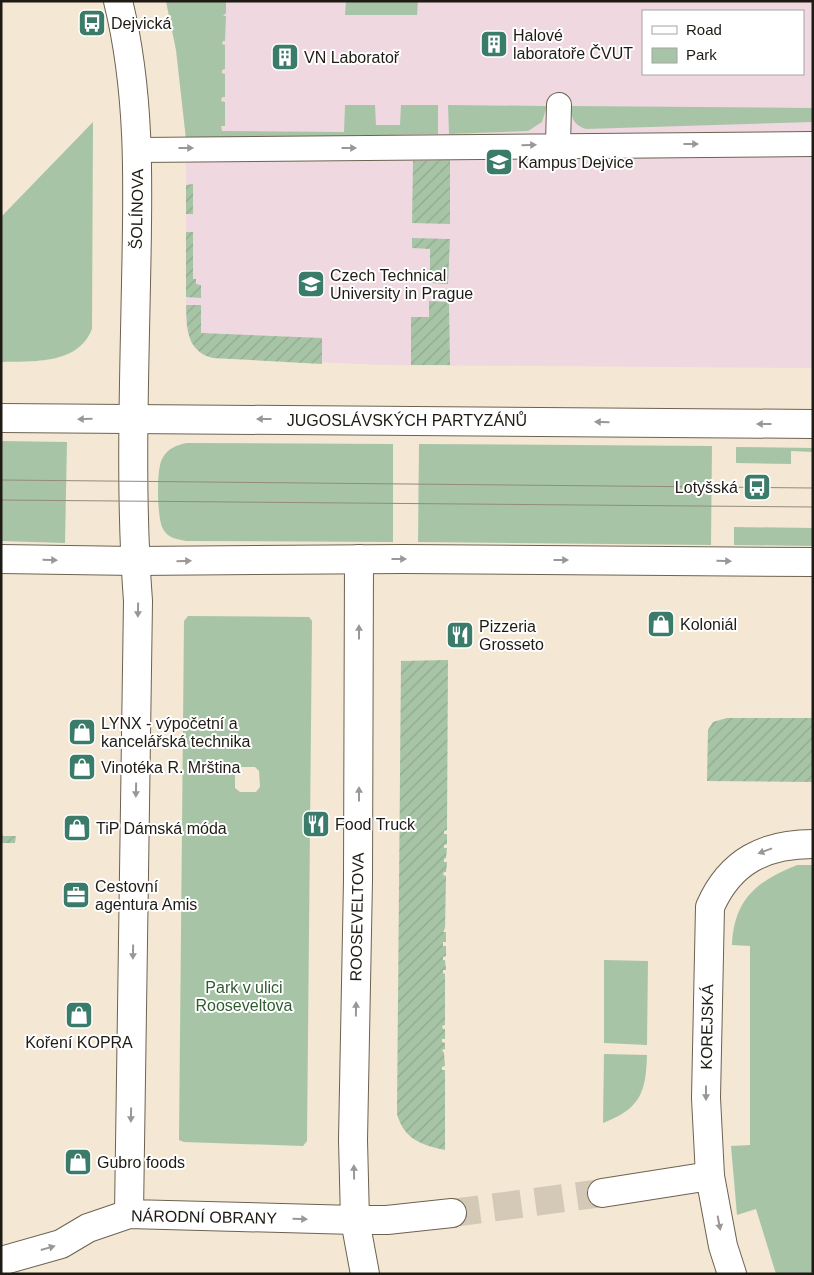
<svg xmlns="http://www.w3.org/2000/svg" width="814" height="1275" font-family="Arial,sans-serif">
<defs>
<pattern id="garden-furrows" width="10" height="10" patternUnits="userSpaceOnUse" patternTransform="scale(1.25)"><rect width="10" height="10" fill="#a7c5a6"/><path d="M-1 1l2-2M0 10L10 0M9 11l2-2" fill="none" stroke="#8fa98e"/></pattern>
</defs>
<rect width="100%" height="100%" fill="#f4e7d4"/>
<path fill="#f0d8e1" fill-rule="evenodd" d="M166,1H813V368L385,365L213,358L204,356L191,343L186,326V139L176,50ZM643,11H803V74H643Z"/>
<path fill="#a7c5a6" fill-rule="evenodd" d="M166,1H226V13L223,16H226L225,41H223L222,44L225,45V69L222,70V73L225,74V97H222L221,101L225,102V126H221L222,131L344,132L345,105H375L376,125H400L401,105H438V134L186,139L176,50Z
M346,1H418L417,15H345Z
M448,105L547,106L542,122L528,131L449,134Z
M571,106L813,108V122L586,129C574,125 571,119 571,106Z
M93,122L92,329C78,365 33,361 1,362V217Z
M1,441L67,442L65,543L1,541Z
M187,443L393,444V542L186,541C176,539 168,538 163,529C157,519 156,470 162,459C167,449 176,445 187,443Z
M419,444L712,446L711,545L418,542Z
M736,447L813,448V452L791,451V464L736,463Z
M734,527L813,528V546L734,545Z
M188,616L309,617L312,621L307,1141L303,1146L184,1142L179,1140L184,621ZM239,767H255L259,771L260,787L256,792H240L235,788V772Z
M797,865H813V1274H776L756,1209L737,1215L731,1146L750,1145V946L732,945C734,899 757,881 797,865Z
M604,960L648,961L647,1045L604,1043Z
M604,1054L647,1055C646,1093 640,1109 603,1123Z"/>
<path fill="url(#garden-furrows)" d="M450,160V224L412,223L413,161Z
M193,184V214H186V185Z
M186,232H193V279H196V284L201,285V298L186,297Z
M412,238L450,239L448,284L430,283V249L412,248Z
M429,301L449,302L450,365H411V317H429Z
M186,305H201V333L322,338V364L213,358C186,351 187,328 186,305Z
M448,660L447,830L444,831V834H447V844L444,845V848H447L446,858L444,859V862H447L446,872H444L443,875L446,876L445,928L443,932H446V942H443V946H446V956L443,957V960H445L446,970H443V973L445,974V1025L442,1026L443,1029H445V1039H442V1042L445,1043V1049L442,1050L444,1053L445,1066L442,1067V1070H445V1150C421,1145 404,1139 397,1114L401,661Z
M727,718H813V782L707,781L708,730L713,722Z
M1,832L3,836H16L15,843H1Z"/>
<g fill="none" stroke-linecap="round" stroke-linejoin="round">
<path stroke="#d4c8b7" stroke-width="28" stroke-dasharray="28 14" stroke-linecap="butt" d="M452,1213L602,1193"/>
<g stroke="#6d6251" stroke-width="26">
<path id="service" d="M558,145L559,105
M138,150L813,144"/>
</g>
<g stroke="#6d6251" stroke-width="30">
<path id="pedestrian" d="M602,1193L710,1176
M355,1220H387L452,1213"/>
</g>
<g stroke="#6d6251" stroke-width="30">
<path id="minor" d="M118,1C141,94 138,188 136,283C134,389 130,496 138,601L129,1214
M359,559L358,880L353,1140L355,1220L365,1274
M1,1261L61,1244L88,1228L129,1214L355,1220
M732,1274L723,1246L710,1176L706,1098L710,907C730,861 765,844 813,844"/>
</g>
<g stroke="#6d6251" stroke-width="30">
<path id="secondary" d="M1,418L813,424
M1,559L135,561L403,559L813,562"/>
</g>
<use href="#service" stroke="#fff" stroke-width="24"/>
<use href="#pedestrian" stroke="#fff" stroke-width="28"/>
<use href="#minor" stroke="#fff" stroke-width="28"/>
<use href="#secondary" stroke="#fff" stroke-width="28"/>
<path stroke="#948b7d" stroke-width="1" d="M1,480L813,488
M1,500L813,507"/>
</g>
<defs><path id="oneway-solid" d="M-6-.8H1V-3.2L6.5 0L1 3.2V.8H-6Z" transform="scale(1.25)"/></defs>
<g fill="#9a9895">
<use href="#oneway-solid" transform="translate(691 144)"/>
<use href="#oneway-solid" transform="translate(529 145) rotate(-1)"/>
<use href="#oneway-solid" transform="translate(186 148)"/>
<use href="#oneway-solid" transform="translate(349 148)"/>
<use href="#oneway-solid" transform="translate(85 419) rotate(179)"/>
<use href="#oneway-solid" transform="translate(264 419) rotate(-180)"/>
<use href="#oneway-solid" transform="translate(602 422) rotate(-179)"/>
<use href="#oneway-solid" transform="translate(764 424) rotate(-180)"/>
<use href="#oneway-solid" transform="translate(399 559)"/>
<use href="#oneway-solid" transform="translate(50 560) rotate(1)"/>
<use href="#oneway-solid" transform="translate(561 560)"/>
<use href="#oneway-solid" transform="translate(184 561) rotate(-1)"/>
<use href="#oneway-solid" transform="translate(724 561) rotate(1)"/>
<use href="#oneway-solid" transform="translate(138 610) rotate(91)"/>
<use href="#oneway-solid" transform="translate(359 632) rotate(-90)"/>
<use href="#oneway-solid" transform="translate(136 790) rotate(91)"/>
<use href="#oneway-solid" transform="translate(359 794) rotate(-90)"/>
<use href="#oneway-solid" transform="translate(765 851) rotate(160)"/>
<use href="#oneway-solid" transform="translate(133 952) rotate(91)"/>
<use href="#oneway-solid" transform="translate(356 1009) rotate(-89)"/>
<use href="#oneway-solid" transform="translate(706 1093) rotate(90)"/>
<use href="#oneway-solid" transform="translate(131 1115) rotate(91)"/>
<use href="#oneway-solid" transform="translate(354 1172) rotate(-91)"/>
<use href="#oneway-solid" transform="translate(300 1219) rotate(2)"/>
<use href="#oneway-solid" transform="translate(719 1223) rotate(79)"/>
<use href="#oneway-solid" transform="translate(48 1248) rotate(-16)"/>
</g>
<defs>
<g id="bus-square" transform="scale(1.4375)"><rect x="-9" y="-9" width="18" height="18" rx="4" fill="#3b7b69" stroke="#fff"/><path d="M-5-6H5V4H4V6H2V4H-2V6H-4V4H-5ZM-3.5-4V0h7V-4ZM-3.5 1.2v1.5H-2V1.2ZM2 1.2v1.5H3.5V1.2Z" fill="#fff"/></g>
<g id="building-square" transform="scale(1.4375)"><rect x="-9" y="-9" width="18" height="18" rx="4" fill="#3b7b69" stroke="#fff"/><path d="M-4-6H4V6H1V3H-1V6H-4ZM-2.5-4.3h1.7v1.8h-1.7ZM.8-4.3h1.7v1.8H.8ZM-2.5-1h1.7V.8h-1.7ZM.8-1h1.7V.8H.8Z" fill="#fff"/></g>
<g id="university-square" transform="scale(1.4375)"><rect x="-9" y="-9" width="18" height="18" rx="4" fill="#3b7b69" stroke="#fff"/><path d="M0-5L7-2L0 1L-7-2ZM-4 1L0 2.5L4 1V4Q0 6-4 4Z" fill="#fff"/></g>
<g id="shop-square" transform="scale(1.4375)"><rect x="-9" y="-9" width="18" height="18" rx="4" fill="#3b7b69" stroke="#fff"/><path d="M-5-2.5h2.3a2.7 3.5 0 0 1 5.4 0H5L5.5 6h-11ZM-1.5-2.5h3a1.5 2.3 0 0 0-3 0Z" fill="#fff"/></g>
<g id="restaurant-square" transform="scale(1.4375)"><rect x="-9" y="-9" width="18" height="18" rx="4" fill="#3b7b69" stroke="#fff"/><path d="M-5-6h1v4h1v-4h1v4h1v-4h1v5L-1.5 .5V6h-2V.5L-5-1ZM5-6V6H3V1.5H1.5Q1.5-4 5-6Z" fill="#fff"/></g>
<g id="office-square" transform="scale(1.4375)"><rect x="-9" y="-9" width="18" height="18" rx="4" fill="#3b7b69" stroke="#fff"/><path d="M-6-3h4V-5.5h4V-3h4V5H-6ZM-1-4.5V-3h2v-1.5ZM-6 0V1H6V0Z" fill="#fff"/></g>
</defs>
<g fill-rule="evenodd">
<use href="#bus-square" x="92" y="23"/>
<use href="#building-square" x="494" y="44"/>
<use href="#building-square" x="285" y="57"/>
<use href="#university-square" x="499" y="162"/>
<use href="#university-square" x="311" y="284"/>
<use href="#bus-square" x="757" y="487"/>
<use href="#shop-square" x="661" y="624"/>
<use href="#restaurant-square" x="460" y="635"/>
<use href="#shop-square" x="82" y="732"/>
<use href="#shop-square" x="82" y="767"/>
<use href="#restaurant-square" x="316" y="824"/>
<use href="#shop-square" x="77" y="828"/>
<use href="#office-square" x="76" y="895"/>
<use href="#shop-square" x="79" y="1015"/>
<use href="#shop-square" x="78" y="1162"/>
</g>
<g text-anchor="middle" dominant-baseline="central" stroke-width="4" stroke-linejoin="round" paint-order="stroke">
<g font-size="16" fill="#1f1b14" stroke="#fff" text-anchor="start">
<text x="111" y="23">Dejvická</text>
<text x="513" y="35">Halové<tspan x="513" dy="18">laboratoře ČVUT</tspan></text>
<text x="304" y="57">VN Laboratoř</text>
<text x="518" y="162">Kampus Dejvice</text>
<text x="330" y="275">Czech Technical<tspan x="330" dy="18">University in Prague</tspan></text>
<text x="738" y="487" text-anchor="end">Lotyšská</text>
<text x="680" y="624">Koloniál</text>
<text x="479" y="626">Pizzeria<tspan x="479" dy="18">Grosseto</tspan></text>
<text x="101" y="723">LYNX - výpočetní a<tspan x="101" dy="18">kancelářská technika</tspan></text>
<text x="101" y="767">Vinotéka R. Mrština</text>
<text x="335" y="824">Food Truck</text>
<text x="96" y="828">TiP Dámská móda</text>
<text x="95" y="886">Cestovní<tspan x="95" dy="18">agentura Amis</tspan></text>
<text x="79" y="1042" text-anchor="middle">Koření KOPRA</text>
<text x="97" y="1162">Gubro foods</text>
</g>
<g font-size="16" fill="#1f1b14" stroke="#fff">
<text transform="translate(137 209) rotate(-89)">ŠOLÍNOVA</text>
<text x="407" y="420">JUGOSLÁVSKÝCH PARTYZÁNŮ</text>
<text transform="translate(357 917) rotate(-89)">ROOSEVELTOVA</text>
<text transform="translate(707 1027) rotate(-89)">KOREJSKÁ</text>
<text transform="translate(204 1217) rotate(1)">NÁRODNÍ OBRANY</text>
</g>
<g font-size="16" fill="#2f5c2f" stroke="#fff">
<text x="244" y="987">Park v ulici<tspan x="244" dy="18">Rooseveltova</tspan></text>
</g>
</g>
<rect width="814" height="1275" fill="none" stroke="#1f1b14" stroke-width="5"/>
<rect x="642" y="10" width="162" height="65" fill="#ffffff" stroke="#a5a4a1"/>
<rect x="652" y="26" width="25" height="8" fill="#ffffff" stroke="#a5a4a1"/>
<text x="686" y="35" font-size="15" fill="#1f1b14">Road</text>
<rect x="652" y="48" width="25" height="15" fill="#a7c5a6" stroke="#a5a4a1"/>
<text x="686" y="60" font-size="15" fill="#1f1b14">Park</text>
</svg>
